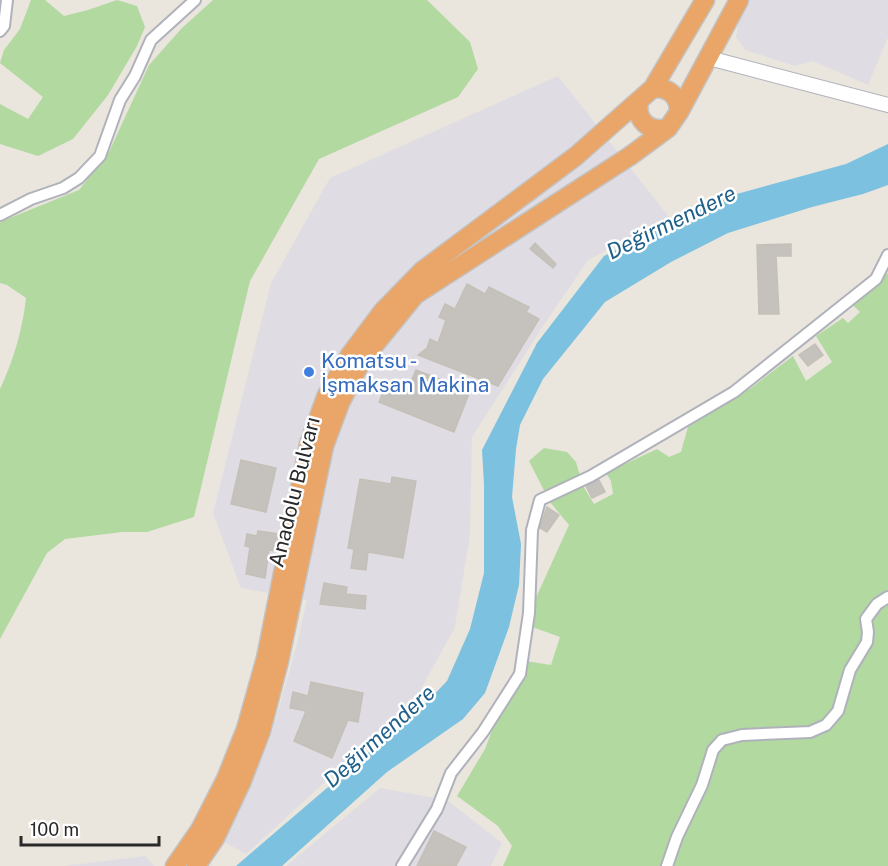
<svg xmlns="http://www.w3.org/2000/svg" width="888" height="866" font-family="'Public Sans',sans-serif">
<rect width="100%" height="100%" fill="#eae5dd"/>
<path fill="#dfdde3" d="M750,0H888V37L868,85L813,61L795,66L745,50L736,37L739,19Z
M558,76L669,217L588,260L543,326L472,437L470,534L455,627L415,700L246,854L222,841L269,742L296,648L307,600L241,588L213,513L271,283L330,178Z
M380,788L447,800L502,843L491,866H286Z
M145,856L154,866H64Z"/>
<path fill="#b1d9a0" d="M31,0H45L64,16L88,10L117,0L137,6L145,27L137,46L108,95L73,139L38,156L0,144V104L28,119L43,97L0,63L4,50L20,29Z
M213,0H427L470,42L478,69L458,97L319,159L250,281L194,517L147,532H122L65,539L47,553L0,639V389C13,362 23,328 26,298L7,285L0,283V222L79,190L109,152L149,65L182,28Z
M888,273V866H503L512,846L498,826L457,796L485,749L519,660L551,665L560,637L524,624L569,525L550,502L529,461L544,448L567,452L576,462L583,486L594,504L613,494L611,481L606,473L657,449L669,457L681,452L688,427L751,388L793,356L806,381L832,362L816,336L843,318L848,323L860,312L853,305Z"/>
<path fill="#7cc1df" d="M888,144V185L863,194L812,207L728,233L671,262L605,302L543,379L520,425L516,449L512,497L521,544L519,585L509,627L485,693L463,719L387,772L282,866H236L425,704L447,681L470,629L484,573V484L482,450L537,343L604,256L726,197L846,164Z"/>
<path fill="#c5c1bc" stroke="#c5c0b7" stroke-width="1.5" d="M535,243L556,264L553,268L530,249Z
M791,244V256H776L779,314H759L757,245Z
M467,284L485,294L489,287L529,307L526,312L539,319L498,386L418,355L427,348L430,339L438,343L446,320L439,317L445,304L455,309Z
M815,344L823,355L808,366L799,355Z
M416,370L470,391L454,432L379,402L388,381L408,389Z
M241,460L276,468L266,512L231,504Z
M392,477L416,481L403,558L368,552L366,570L351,568L354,549L348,548L360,479L391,484Z
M599,480L605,492L592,498L586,486Z
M547,507L559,515L547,532L540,528Z
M258,531L279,534L276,551L269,550L265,578L246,574L250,547L245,546L247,534L257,536Z
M324,583L347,587L346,594L366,596L365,609L320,604Z
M311,682L363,693L358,722L348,720L332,758L294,741L306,711L290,708L293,692L308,696Z
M434,831L466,847L456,866H417Z"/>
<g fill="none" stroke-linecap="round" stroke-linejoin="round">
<g stroke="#b0b2bb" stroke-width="14">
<path id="street" d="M0,31L4,26L7,0
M0,215L31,199L63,188L79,178L100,156L120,100L135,76L151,40L195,0
M402,866L437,809L451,773L483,732L520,674L529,613L532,530L540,500L591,476L734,392L876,279L888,255
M667,866L677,837L702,785L713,750L722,740L742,735L810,732L826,725L838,711L850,670L867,642L868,632L866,619L877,604L888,597"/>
</g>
<g stroke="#b0b2bb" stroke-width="16">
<path id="secondary" d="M709,58L888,105"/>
</g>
<g stroke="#c3c3c3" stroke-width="21">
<path id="highway" d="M653,88C669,87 679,96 679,112
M639,101C635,120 649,133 668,128
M175,866L200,830L226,779L246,729L266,658L309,444L326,397L350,355L383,311L422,271L576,156L653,88L705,0
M196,866L215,838L241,783L261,731L279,661L324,446L340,403L362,360L415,295L630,156L668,128L679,112L739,0"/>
</g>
<use href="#street" stroke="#fff" stroke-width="10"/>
<use href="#secondary" stroke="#fff" stroke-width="14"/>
<use href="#highway" stroke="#eaa568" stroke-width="18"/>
</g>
<circle fill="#3f7fe0" stroke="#fff" stroke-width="2" cx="309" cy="372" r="6"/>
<g text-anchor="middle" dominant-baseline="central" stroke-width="5" stroke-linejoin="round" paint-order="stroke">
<g font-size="21" fill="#366cbe" stroke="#fff" text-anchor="start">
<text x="321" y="360">Komatsu -<tspan x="321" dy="24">İşmaksan Makina</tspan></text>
</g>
<g font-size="21" fill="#292929" stroke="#fff">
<text transform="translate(294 492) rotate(-76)">Anadolu Bulvarı</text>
</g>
<g font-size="22" font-style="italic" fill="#1e5f89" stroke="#fff">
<text transform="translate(671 222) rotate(-26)">Değirmendere</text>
<text transform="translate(379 736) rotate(-42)">Değirmendere</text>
</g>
</g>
<path d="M21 836v9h138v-9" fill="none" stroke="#292929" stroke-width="3"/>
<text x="30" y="836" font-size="18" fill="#292929" stroke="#ffffff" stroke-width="4.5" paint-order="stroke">100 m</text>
</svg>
